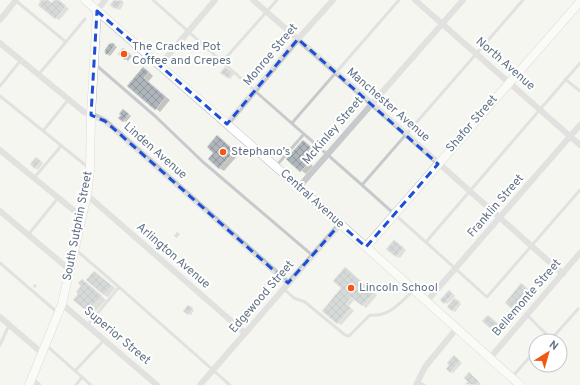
<svg xmlns="http://www.w3.org/2000/svg" width="580" height="385" font-family="Overpass,sans-serif">
<defs>
<pattern id="building-cross-hatch" width="8" height="8" patternUnits="userSpaceOnUse"><rect width="8" height="8" fill="#aeb5bb"/><path d="M0 0l8 8M0 8l8-8" fill="none" stroke="#91989e"/></pattern>
</defs>
<rect width="100%" height="100%" fill="#f5f5f0"/>
<path fill="#0003" d="M39,0H48L52,4L56,0H58L69,9L59,20L55,18Z
M115,0H120L124,3L120,10L119,9L118,10L111,5Z
M113,44L117,47L110,56L106,53Z
M126,51L132,56L128,61L120,54Z
M227,69L234,74L230,79L228,78Z
M148,71L153,76L148,82L170,100L160,112L128,86Z
M125,111L131,116L126,122L120,118Z
M217,136L239,154L224,171L219,168L215,153Z
M303,141L315,150L307,161L313,166L306,174L287,159Z
M38,159L43,163L38,170L31,164Z
M177,232L180,234L177,238L174,236Z
M398,243L406,250L400,258L396,256Z
M349,271L377,295L366,308L355,299L349,306L354,311L341,325L338,323L343,288Z
M94,272L115,288L108,297L104,295Z
M87,283L106,300L93,314L88,312L79,294Z
M34,284L37,286L35,288L33,286Z
M525,287L531,292L516,310L506,303Z
M451,292L455,296L447,304L441,300Z
M457,300L461,304L455,312L448,307Z
M188,306L194,310L191,315L185,311Z
M490,317L500,326L497,329L494,327L493,328L490,327Z
M456,358L462,363L453,373L451,372Z
M469,373L481,384L480,385L467,384L469,381Z"/>
<path fill="url(#building-cross-hatch)" stroke="#d6d6d4" d="M42,0H48L52,3L54,0H59L66,6L55,19L38,5Z
M114,0L123,1L117,9L116,8L115,9L110,5Z
M113,43L115,45L107,55L105,53V50L109,44Z
M123,48L130,54L125,60L118,54Z
M143,67L149,72L144,78L166,97L155,110L127,86Z
M225,67L232,72L228,78L220,73Z
M123,109L129,114L123,122L118,118L121,115L119,114Z
M217,135L235,151L219,169L208,159L213,153L207,147Z
M303,140L311,147L302,157L309,163L300,172L286,159Z
M36,157L41,161L35,169L30,164Z
M394,240L404,248L396,257L386,249Z
M345,267L374,293L362,306L351,297L346,304L351,308L337,324L322,311L341,288L333,281Z
M94,271L112,286L104,295L86,280Z
M82,279L102,296L88,312L73,300L78,294L76,292L81,286L78,283Z
M521,283L529,290L512,309L505,303Z
M449,290L453,294L444,304L440,300Z
M454,298L460,302L452,311L447,307Z
M188,305L193,308L188,315L183,311Z
M488,315L498,324L495,329L491,326L490,328L482,321Z
M454,355L460,361L450,373L446,369L449,365L447,363Z
M469,372L479,382L477,385L465,384L468,382L464,378Z"/>
<g fill="none" stroke-linecap="round" stroke-linejoin="round">
<g stroke="#b8bdc2" stroke-width="9">
<path id="secondary" d="M85,0L299,187L520,385
M366,247L580,2
M29,385L62,304L87,195L90,169L91,115L97,11"/>
</g>
<path stroke="#c7cacd" stroke-width="3" d="M15,0L66,42
M153,0L255,91L362,185L487,297L580,190
M222,62L277,0
M96,65L155,116L203,162L312,255
M39,74L85,19
M565,79L580,91
M0,86L21,60
M0,96L89,168
M292,123L399,0
M43,131L68,100
M277,165L304,134
M34,178L61,146
M362,185L523,0
M28,235L58,198
M426,242L580,63
M76,250L119,287
M0,263L58,313
M284,289L294,298L305,302L345,335L349,336L370,315C389,317 400,303 413,291
M527,315L548,336L551,337L554,336L578,309
M87,326L119,287L230,385
M544,341L548,336
M0,345L9,325
M46,345L91,385
M75,371L104,340
M512,377L536,350
M417,382L424,385
M76,385L82,377"/>
<path stroke="#c7cacd" stroke-width="6" d="M253,0L372,104L563,274
M415,0L580,145
M97,11L105,0
M0,20L16,0
M0,43L84,112L95,116L105,121L288,283
M160,65L215,0
M227,124L298,39L333,0
M0,150L83,218
M299,187L463,0
M87,195L245,333
M0,211L71,271
M427,301L580,125
M62,304L157,385
M0,317L42,353
M490,358L580,253
M31,380L38,385
M200,385L340,224
M416,385L425,367L457,328"/>
<use href="#secondary" stroke="#fff" stroke-width="8"/>
</g>
<path d="M0 0H580V385H0ZM97,11L227,124L298,39L438,164L366,247L340,224L288,283L105,121L91,115Z" fill="#f5f5f0" fill-opacity=".55" fill-rule="evenodd"/>
<path fill="none" stroke="#1d4ed8" stroke-width="3" stroke-dasharray="8 5" stroke-linejoin="round" d="M97,11L227,124L298,39L438,164L366,247L340,224L288,283L105,121L91,115Z"/>
<g fill="#f45711" stroke="#fff" stroke-width="1.5">
<circle cx="124" cy="54" r="4"/>
<circle cx="223" cy="152" r="4"/>
<circle cx="351" cy="288" r="4"/>
</g>
<g text-anchor="middle" dominant-baseline="central" stroke-width="4" stroke-linejoin="round" paint-order="stroke">
<g font-size="12" fill="#617285" stroke="#fff" text-anchor="start">
<text x="132" y="47">The Cracked Pot<tspan x="132" dy="14">Coffee and Crepes</tspan></text>
<text x="231" y="152">Stephano’s</text>
<text x="359" y="288">Lincoln School</text>
</g>
<g font-size="12" fill="#617285" stroke="#fff">
<text transform="translate(271 55) rotate(-50)">Monroe Street</text>
<text transform="translate(505 64) rotate(41)">North Avenue</text>
<text transform="translate(388 105) rotate(41)">Manchester Avenue</text>
<text transform="translate(472 124) rotate(-49)">Shafor Street</text>
<text transform="translate(333 131) rotate(-49)">McKinley Street</text>
<text transform="translate(155 151) rotate(41)">Linden Avenue</text>
<text transform="translate(312 199) rotate(42)">Central Avenue</text>
<text transform="translate(496 206) rotate(-49)">Franklin Street</text>
<text transform="translate(78 226) rotate(-79)">South Sutphin Street</text>
<text transform="translate(173 256) rotate(41)">Arlington Avenue</text>
<text transform="translate(262 297) rotate(-49)">Edgewood Street</text>
<text transform="translate(527 298) rotate(-49)">Bellemonte Street</text>
<text transform="translate(117 336) rotate(40)">Superior Street</text>
</g>
</g>
<g transform="translate(548 353) rotate(37)"><circle r="19" fill="#ffffff" stroke="#c0c7ce"/>
<path d="M0-3L7 15L0 10L-7 15Z" fill="#f45711"/>
<text y="-6" font-size="11" font-weight="bold" text-anchor="middle" fill="#617285">N</text>
</g>
</svg>
